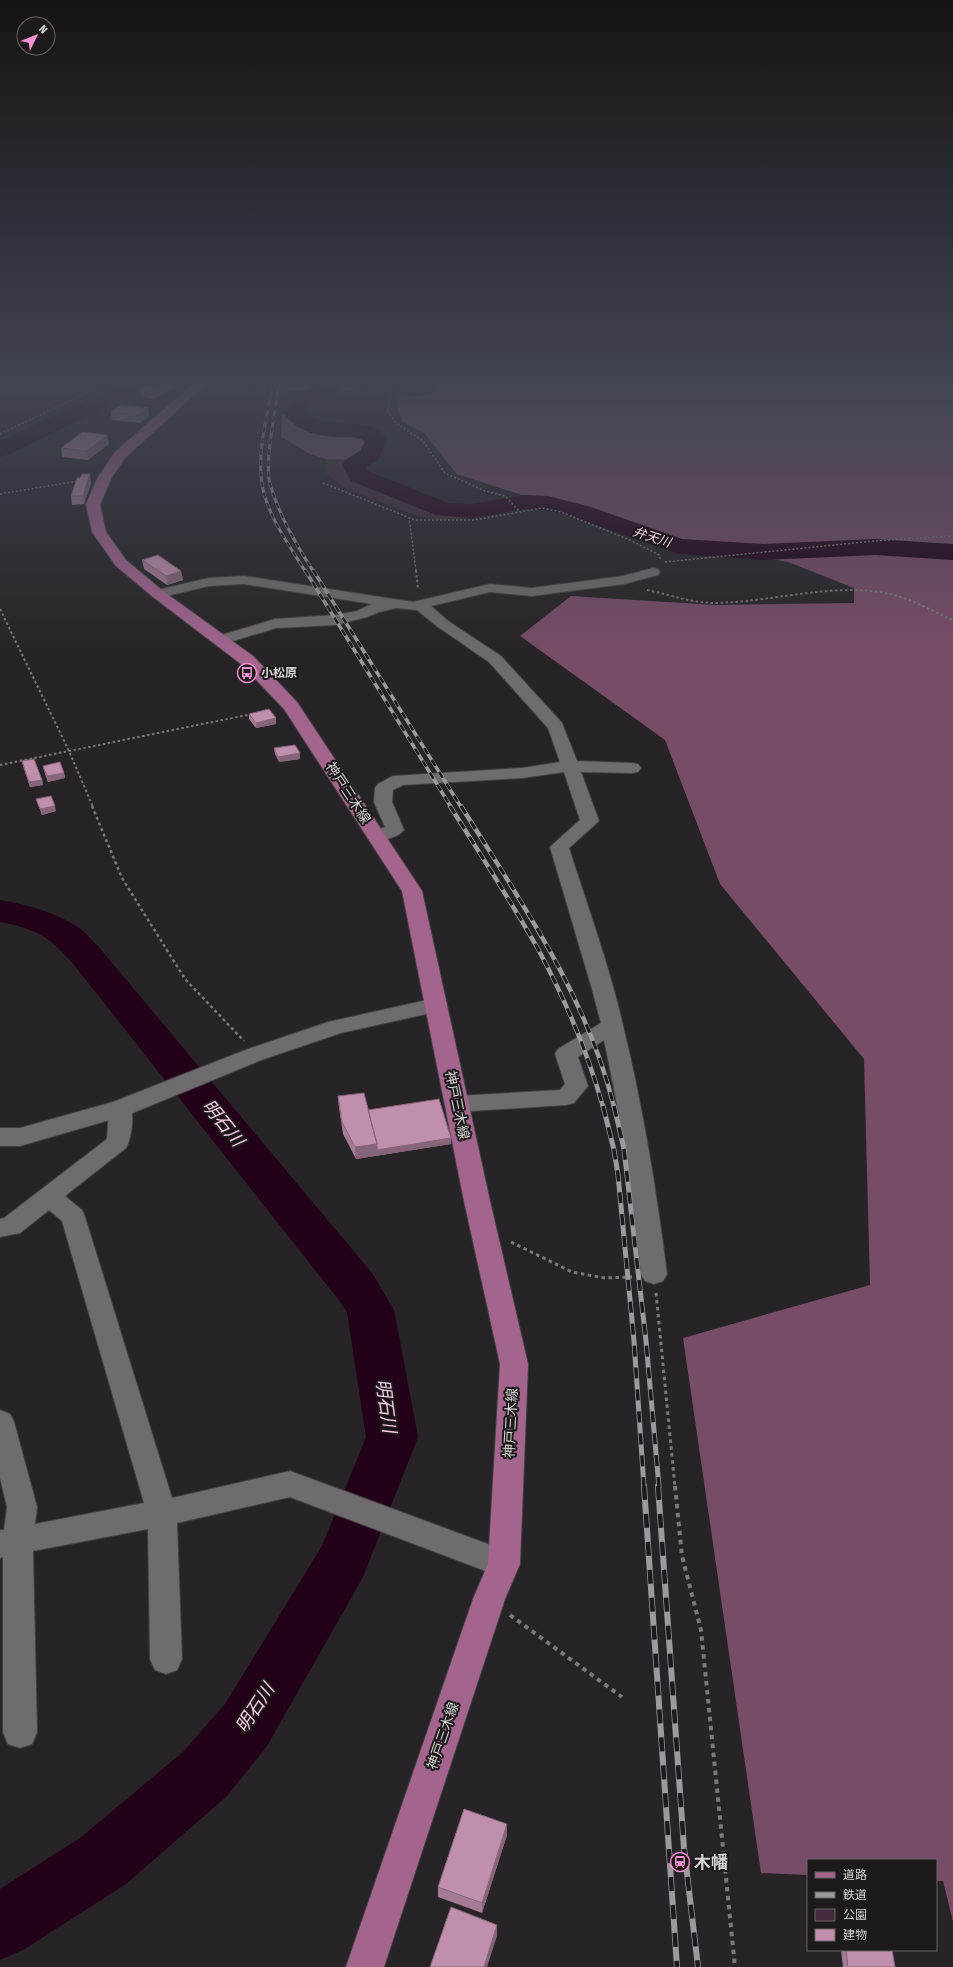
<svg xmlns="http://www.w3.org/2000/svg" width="953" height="1967" font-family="'Fira Sans Condensed','Noto Sans JP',sans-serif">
<rect width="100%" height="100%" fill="#272326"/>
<path fill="#442a3a" d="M326,459L352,460L346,467L361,482L423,506L452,513H472L508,506L512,508C484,515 454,524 424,517C408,514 391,506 375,500C354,492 338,488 324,469Z"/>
<path fill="#774c67" d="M288,384H360L362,387L353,391H287Z
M435,384H953V1922L943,1881H936V1860H808V1875L761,1873L683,1338L870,1285L864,1059L720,884L665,740L520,636L571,596L715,605L854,603V588L788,562L648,536L457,474L424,433L403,422L397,408V397L432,395Z
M282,414H290L300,425L326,431L354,433L370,439L366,452L352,460L326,459L310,454L281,437Z"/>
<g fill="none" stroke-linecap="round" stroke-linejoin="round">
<path fill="#230119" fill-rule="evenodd" d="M122,384H147L144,388L8,455L0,457V441Z
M318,384H338L340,388L337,392L313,401L306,412C329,434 369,412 388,439L378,460L366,467L368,471L448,503L471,504L525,495L548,496L591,507L682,539L763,544L875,539L953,544V560L875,555L763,560L679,554L573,517L547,510L525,509L471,518L436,515L351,481L342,465L345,460L360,451L365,441C356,436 347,437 337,437C316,436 296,431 284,413L299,393L318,385Z
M0,900C27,905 56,912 79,928C86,933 91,940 97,945L372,1273L394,1310L418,1437L363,1577L267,1746L227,1796L126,1884L23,1950L0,1960V1889L80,1838L183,1752L225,1704L322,1546L366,1437L347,1312L338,1299L71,961C65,956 61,950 55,945C41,932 19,925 0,922Z"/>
<g stroke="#434042" stroke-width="2">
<path id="minor" d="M653,568L658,569L660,572L658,575L624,584L532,596L490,592L431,606L448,621L501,656L562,723L577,761L632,763L638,764L641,768L638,772L632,773L581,772L599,821L569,848C584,895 601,943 614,990C639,1084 655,1178 667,1274L663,1281L654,1284L645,1281L641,1274C633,1195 621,1118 604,1040L578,1057L588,1086L574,1103L566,1105L456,1112L448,1110L445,1104L448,1098L456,1096L560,1090L565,1084L555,1054L558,1049L601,1023L592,989L550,847L580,820L564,772L522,778L403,785L393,790L392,802L404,830C398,838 379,842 369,840L367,836L369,832L385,827L374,802L375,788L378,784L393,776L522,768L560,762L548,728L489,662L438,627L417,610L396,608L379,612L367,617L335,625L276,628L220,645L215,643L212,640L215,637L275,619L335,615L357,611L372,604L244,584L209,586L158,598L153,597L151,594L153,591L209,578L244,576L413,602L490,584L532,588L623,576Z
M121,1100L129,1102C135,1113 132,1137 126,1148L65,1196L82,1210L85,1217L172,1498L290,1471L515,1554L519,1564L515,1574L504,1578L290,1497L177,1523L182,1659L177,1670L166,1674L155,1670L150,1659L148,1529L33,1551L37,1732L32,1744L20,1748L8,1744L3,1732V1557L0,1558V1530H4L7,1507L0,1478V1410L10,1414L14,1422L37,1507L35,1524L144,1503L62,1221L49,1210L20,1233L0,1237V1219L4,1218L107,1139L109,1108L113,1102Z"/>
</g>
<g stroke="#434042" stroke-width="2">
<path id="tertiary" d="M436,998L444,1000L447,1005L444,1010L341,1033L264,1059L130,1114L20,1146H0V1128H20L113,1102L248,1049L328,1022Z"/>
</g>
<g stroke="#434042" stroke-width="2">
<path id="primary" d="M193,384H206L125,458L112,477L100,504L106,532L126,560L163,591L253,656L297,702L422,891L490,1201L528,1364L520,1564L505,1599L384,1967H346L473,1599L488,1564L500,1364L464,1201L402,891L284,709L241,664L153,597L116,566L92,532L86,504L98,477L115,452Z"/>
</g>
<path stroke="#7d797b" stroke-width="1.5" stroke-dasharray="2 2" stroke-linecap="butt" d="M393,384L387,411L396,423L423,441L445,473L485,491L505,496L519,511
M0,434L106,384
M323,483L415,520H474L542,508L561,512L630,540L659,555L660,559
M0,494L78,481
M409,517L416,571
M665,562L874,541L953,536"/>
<path stroke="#7d797b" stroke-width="2" stroke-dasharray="2.5 2.5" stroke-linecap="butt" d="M416,570L418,590
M647,590C671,595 691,603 715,603C772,602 829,583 885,593C909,597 931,611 953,620
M0,609L69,751L93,807
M0,765L252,714"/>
<path stroke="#7d797b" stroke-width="2.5" stroke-dasharray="3 3" stroke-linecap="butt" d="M92,806L122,878L185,979L244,1041"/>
<path stroke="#7d797b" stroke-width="3" stroke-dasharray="3.5 3.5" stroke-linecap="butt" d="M511,1242L572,1272L605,1278L632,1277
M656,1293L675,1487"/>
<path stroke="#7d797b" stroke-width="4" stroke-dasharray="4.5 4.5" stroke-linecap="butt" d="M675,1486L682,1556L701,1630L735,1967
M510,1615L622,1697"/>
<use href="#minor" fill="#706b6e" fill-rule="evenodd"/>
<use href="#tertiary" fill="#706b6e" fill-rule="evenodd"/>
<use href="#primary" fill="#a3658e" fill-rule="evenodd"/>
<g stroke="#9e9a9c" stroke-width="3">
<path id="rail-far4" d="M273,384C267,416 257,451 262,484C267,515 289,545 305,571
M279,384C276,408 264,462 270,484C279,515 296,544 313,571"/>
</g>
<g stroke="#9e9a9c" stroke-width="3.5">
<path id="rail-far3" d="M305,570L451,807
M313,570L461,807"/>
</g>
<g stroke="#9e9a9c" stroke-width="4.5">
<path id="rail-far2" d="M450,806C480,854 511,901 538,949C565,999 588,1053 603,1107
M461,806C521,902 587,996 614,1107"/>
</g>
<g stroke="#9e9a9c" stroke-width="5">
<path id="rail-far1" d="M603,1106L614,1150L618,1175L634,1341L644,1487
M614,1106L624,1149L646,1341L659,1487"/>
</g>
<g stroke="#9e9a9c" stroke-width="6">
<path id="rail" d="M644,1486L677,1967
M658,1486L684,1848L698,1967"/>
</g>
<use href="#rail-far4" stroke="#1e1a1c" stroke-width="2" stroke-dasharray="5.5" stroke-linecap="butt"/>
<use href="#rail-far3" stroke="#1e1a1c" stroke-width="2.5" stroke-dasharray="7" stroke-linecap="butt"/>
<use href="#rail-far2" stroke="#1e1a1c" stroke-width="3" stroke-dasharray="9" stroke-linecap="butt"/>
<use href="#rail-far1" stroke="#1e1a1c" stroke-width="3.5" stroke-dasharray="11" stroke-linecap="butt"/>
<use href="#rail" stroke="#1e1a1c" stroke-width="4.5" stroke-dasharray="14" stroke-linecap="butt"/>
</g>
<path fill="#a57b95" d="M140,388H175L153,399L141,396Z
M148,408L149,416L140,423L112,420L111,412Z
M107,435L109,444L88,460L62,457L61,448Z
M91,483L84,504L72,505L71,496Z
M142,560L181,571L183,580L167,585L144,569Z
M249,714L276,724L256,728L249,719Z
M274,748L300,753V759L279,762L275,754Z
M22,761L42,780L43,785L30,787L23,766Z
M43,766L64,773L65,778L48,782L44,771Z
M36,799L56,811L42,815L38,804Z
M338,1096L368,1110L451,1138V1144L356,1159L343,1134L339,1108Z
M507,1824V1835L482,1913L438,1897V1887Z
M841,1950H892L895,1967H843Z"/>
<path fill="#866479" d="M166,384H175V388L153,399L152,391Z
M148,408L149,416L140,423L139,415Z
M107,435L109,444L88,460L87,451Z
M90,474L91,483L84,504L83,496Z
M181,571L183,580L167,585L166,576Z
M276,718V724L256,728V723Z
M300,753V759L279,762L278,757Z
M64,773L65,778L48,782L47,776Z
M42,780L43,785L30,787L29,782Z
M55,806L56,811L42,815L40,809Z
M451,1138V1144L356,1159L355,1147L377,1144Z
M507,1824V1835L482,1913V1903Z
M497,1925V1936L487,1967H484Z"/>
<path fill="#c08fad" stroke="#866479" d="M150,384H166L152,391L140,388Z
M120,405L148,408L139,415L111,412Z
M82,432L107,435L87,451L61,448Z
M82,474H90L83,496H71L77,478H80Z
M158,555L181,571L166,576L142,560Z
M269,709L276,718L256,723L249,714Z
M295,745L300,753L278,757L274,748Z
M34,759L42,780L29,782L22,761Z
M60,762L64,773L47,776L43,766Z
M51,796L55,806L40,809L36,799Z
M364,1093L377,1144L355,1147L342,1122L338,1096Z
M439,1099L451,1138L377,1150V1144L368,1110Z
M464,1809L507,1824L482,1903L438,1887Z
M451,1907L497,1925L484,1967H430Z
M846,1950H892L895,1967H848Z"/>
<linearGradient id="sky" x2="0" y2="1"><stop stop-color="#151315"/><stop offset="0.58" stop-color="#414552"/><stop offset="1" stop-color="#414552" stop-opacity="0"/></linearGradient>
<rect width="953" height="659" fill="url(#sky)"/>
<defs>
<g id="bus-ring" transform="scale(1)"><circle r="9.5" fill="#1e1a1c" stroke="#f690d1" stroke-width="1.5"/><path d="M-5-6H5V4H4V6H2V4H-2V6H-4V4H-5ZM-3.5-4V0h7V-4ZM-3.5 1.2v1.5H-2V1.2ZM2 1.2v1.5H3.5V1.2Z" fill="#f690d1"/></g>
<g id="station-ring" transform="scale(1)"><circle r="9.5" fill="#1e1a1c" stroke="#f690d1" stroke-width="1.5"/><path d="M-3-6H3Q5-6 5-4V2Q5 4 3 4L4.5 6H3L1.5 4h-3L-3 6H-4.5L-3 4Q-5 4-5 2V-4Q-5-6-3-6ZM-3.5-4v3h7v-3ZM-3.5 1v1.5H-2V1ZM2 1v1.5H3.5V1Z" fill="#f690d1"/></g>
</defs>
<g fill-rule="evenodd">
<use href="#bus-ring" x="247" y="673"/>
<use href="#station-ring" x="680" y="1862"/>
</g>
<g text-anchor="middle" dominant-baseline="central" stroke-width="4" stroke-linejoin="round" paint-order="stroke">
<g font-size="12" font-weight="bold" fill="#d6d3d4" stroke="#1e1a1c" text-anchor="start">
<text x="261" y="673">小松原</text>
</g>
<g font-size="13" font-style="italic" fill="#facee8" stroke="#1e1a1c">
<text transform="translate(652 537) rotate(18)">弁天川</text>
</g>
<g font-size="14" fill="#d6d3d4" stroke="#1e1a1c">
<text transform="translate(348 793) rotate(57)">神戸三木線</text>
<text transform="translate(457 1105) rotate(78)">神戸三木線</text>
<text transform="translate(511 1423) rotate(-87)">神戸三木線</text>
<text transform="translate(443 1736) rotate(-71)">神戸三木線</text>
</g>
<g font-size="17" font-weight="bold" fill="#d6d3d4" stroke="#1e1a1c" text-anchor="start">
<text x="694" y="1862">木幡</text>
</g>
<g font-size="18" font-style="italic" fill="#facee8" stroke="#1e1a1c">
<text transform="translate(223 1123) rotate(51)">明石川</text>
<text transform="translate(386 1406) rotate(82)">明石川</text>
<text transform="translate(255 1708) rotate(-57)">明石川</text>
</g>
</g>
<rect x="807" y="1859" width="130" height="92" fill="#1e1a1c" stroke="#686466"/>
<rect x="815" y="1872" width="20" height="6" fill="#a3658e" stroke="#686466"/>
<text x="843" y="1879" font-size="12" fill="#d6d3d4">道路</text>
<rect x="815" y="1892" width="20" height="6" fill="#9e9a9c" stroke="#686466"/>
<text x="843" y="1899" font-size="12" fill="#d6d3d4">鉄道</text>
<rect x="815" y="1909" width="20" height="12" fill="#442a3a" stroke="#686466"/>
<text x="843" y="1919" font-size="12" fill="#d6d3d4">公園</text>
<rect x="815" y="1929" width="20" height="12" fill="#c08fad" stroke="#686466"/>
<text x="843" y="1939" font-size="12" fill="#d6d3d4">建物</text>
<g transform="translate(36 36) rotate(47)"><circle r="19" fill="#1e1a1c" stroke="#686466"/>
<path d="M0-3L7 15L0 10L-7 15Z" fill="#f690d1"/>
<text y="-6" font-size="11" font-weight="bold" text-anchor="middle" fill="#d6d3d4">N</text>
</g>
</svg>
